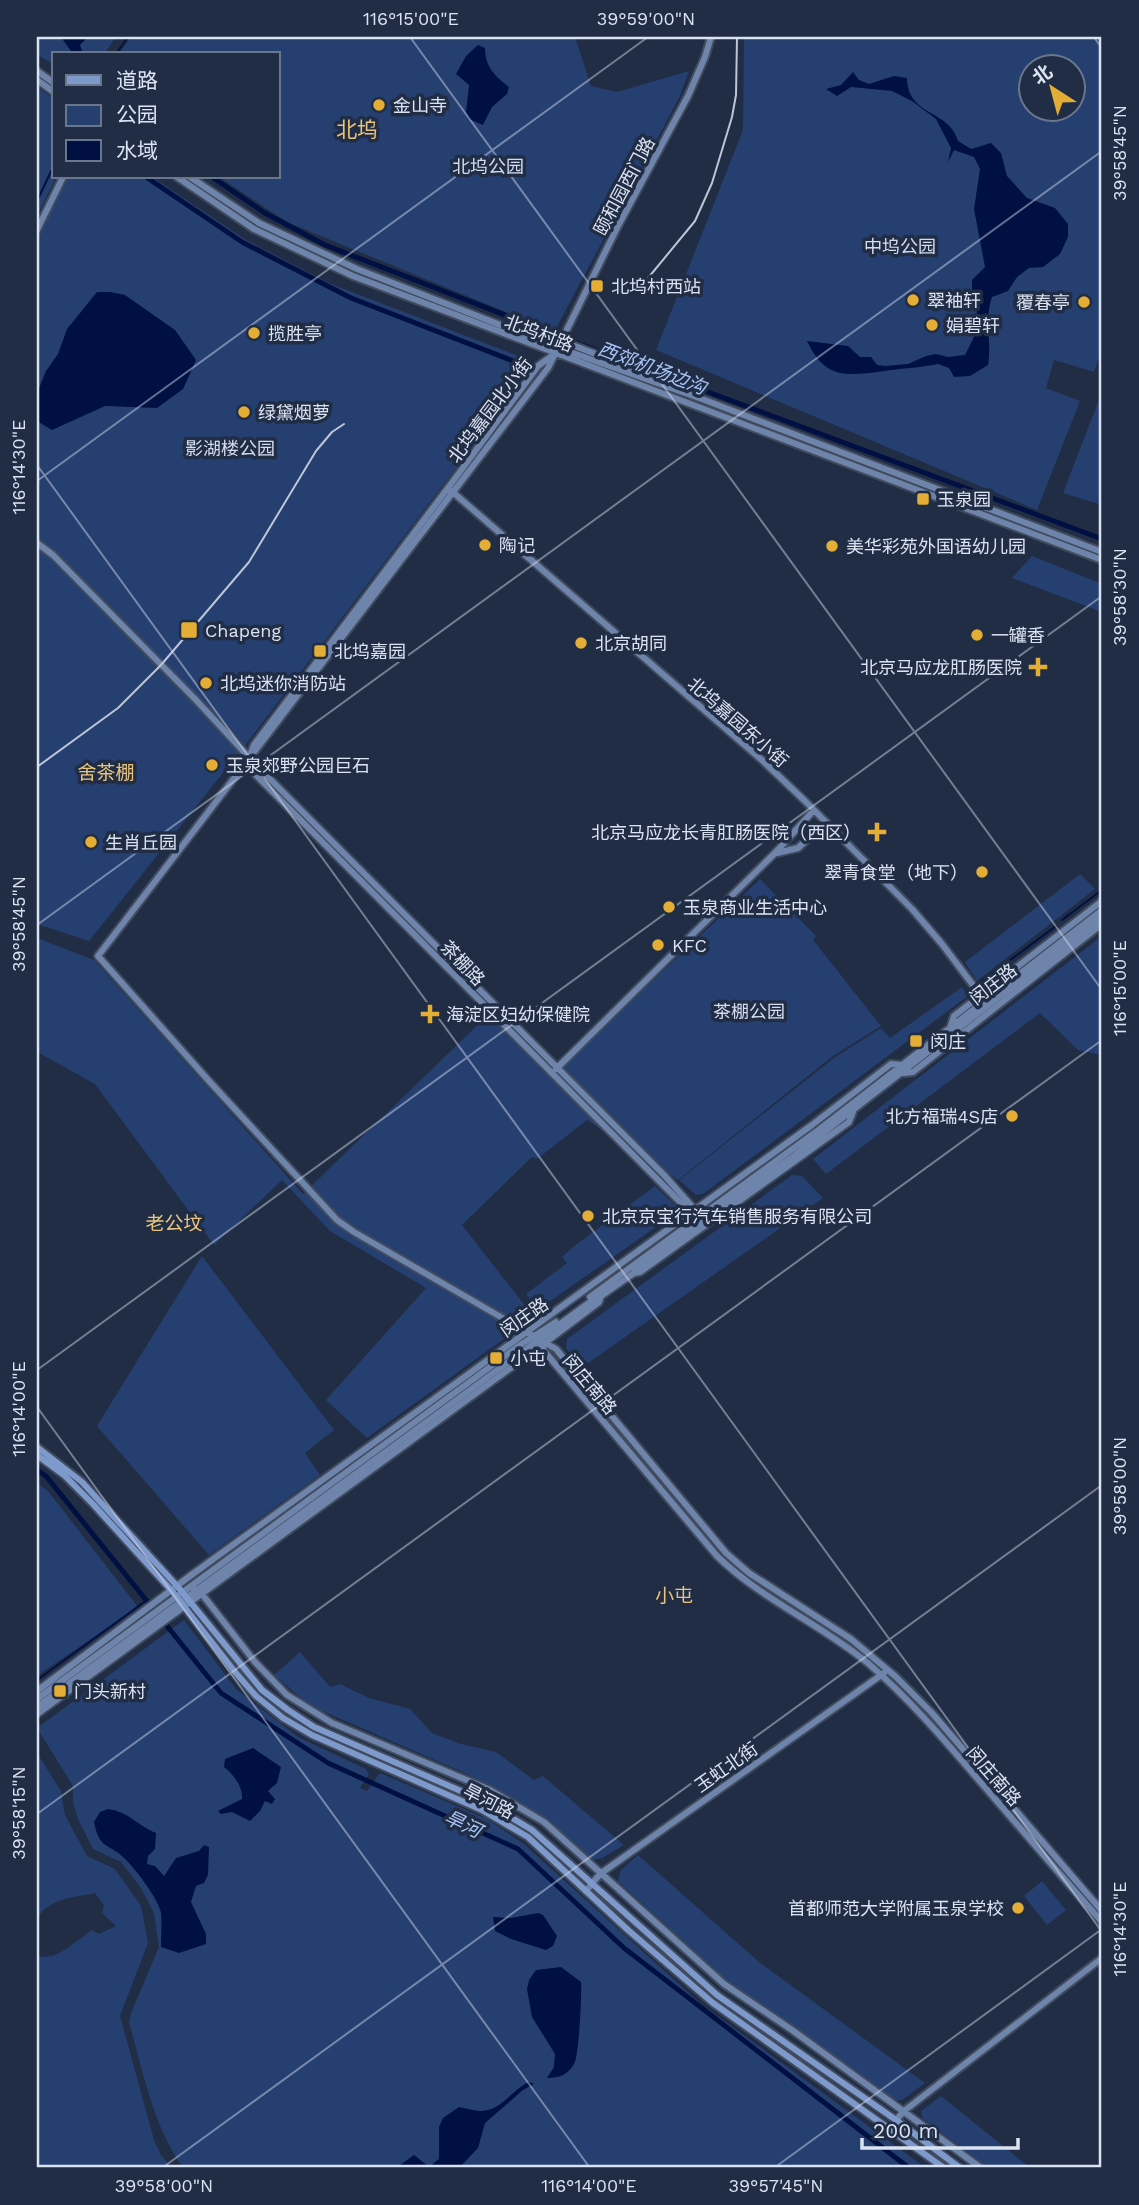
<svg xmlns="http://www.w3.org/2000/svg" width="1139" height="2205" font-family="'Work Sans','Noto Sans SC',sans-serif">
<rect width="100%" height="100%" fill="#202d44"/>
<path fill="#263f71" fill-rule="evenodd" d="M37,37H116L104,54H54V64L37,55Z
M131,37H575L591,86L617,92L689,71L679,98L554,332L287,222L219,177H278V54H119Z
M744,37H1100L1102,350L1094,372L1054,360L1046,388L1080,401L1037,510L656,350L743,130ZM1030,66H1072V108H1030Z
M37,87L54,99L56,177L37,216Z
M66,177H152L246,240L331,284L526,359L532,364L507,395L497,414L250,739L89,941L37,924V236Z
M1102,392V505L1063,493Z
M1032,556L1102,584V612L1012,578Z
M1080,874L1095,889L977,981L965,962Z
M760,879L816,936L813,940L881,1026L833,1056L678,1180L587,1120L537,1159L532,1157L462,1225L534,1317L367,1438L326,1400L426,1288L330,1231L282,1180L214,1245L95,1084L37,1052V938L94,960L303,1194L489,1014L552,1076Z
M1102,936V1055L1078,1050L1040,1013L826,1174L813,1159Z
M962,987L968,996L703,1194L696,1195L679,1180L834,1058L881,1028L890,1038Z
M792,1175L802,1176L823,1198L581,1368L566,1348L567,1339Z
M655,1186L677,1207L673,1215L539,1309L526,1294L567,1263L562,1257L573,1247Z
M202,1256L334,1430L305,1453L320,1475L209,1555L97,1426Z
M37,1483L48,1491L138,1607L38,1675Z
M184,1620L236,1689L298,1737L366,1769L369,1774L360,1788L367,1791L380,1773L487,1819L524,1844L701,2004L926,2168H183C153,2125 143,2072 129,2022L131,2013L159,1947L154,1913L141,1888L121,1862L93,1849L78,1819L73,1803V1786L37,1728Z
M300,1652L330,1687L340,1684L369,1698L410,1709L432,1733L461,1744L496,1752L534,1780L543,1776L624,1845L602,1858L592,1860L547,1820L465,1773L311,1706L274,1675Z
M37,1753L61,1791L65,1815L87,1856L115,1869L141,1906L148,1943L120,2016L154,2140L161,2155L172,2168H37V1954L40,1957L52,1956L63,1951L92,1930L99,1934L116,1926L102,1913L104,1905L95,1893C72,1898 49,1898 37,1919Z
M638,1855L759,1962L925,2083L902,2100H895L724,1978L618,1881L621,1870Z
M1042,1881L1066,1910L1047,1925L1024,1896Z
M941,2096L1023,2162L1031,2168H989L922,2118L921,2111Z"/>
<path fill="#001043" d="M61,37H88L80,45L83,54H73Z
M478,45L485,48C485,67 495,76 509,87L507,94L492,107L483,125L469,119L466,112L469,85L456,74L466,56Z
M853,72L859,80L869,84L894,76L907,78C907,116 950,110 958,141L971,149L991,143L1001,153L1007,176L1027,198L1055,208L1068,224V237L1060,254L1043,267L1029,268L1017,277L1008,291L992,297C984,319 992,342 988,365L970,376L954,377L949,368L938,364C920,368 902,368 884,371C847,376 825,380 807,341L848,346L860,357H871L877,365L885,366L908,364L926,356L936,354L948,357L965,355L974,337L978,301L972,294V280L985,267L974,209L980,169L974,157L954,150L948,162L951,148L936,119L912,101L892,91L851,87L837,96L826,89L841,85Z
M97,292H110L125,295L175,330L196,360L183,389L157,408L105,406L52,430L37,421V393L46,371L58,354L67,329Z
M253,1748L281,1767L277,1783L268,1791L275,1799L272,1804L265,1801L260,1811L250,1821L232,1812L221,1814L218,1811L242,1799C243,1787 234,1775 224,1767L225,1759Z
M108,1809C130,1812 136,1825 156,1833L155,1849L148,1856L147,1864L155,1866L164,1876L176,1858L199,1851L204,1845L209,1847L208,1875L204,1883L196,1886L191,1902L206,1934V1944L179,1953L161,1947C161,1936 162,1924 161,1913C159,1900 135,1868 124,1858C108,1842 100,1851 94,1822L100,1812Z
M538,1913L543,1915L557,1936L553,1946L546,1950L511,1939L495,1931L493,1917L511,1918Z
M561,1967L581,1982C582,1992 579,2057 574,2064C568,2075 559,2078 547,2078L554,2067L555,2054L532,2017L527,1989L529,1980L536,1970Z
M529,2082L534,2084L523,2090L485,2123L478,2148L459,2168H396L414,2155L429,2167L439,2159V2127L443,2118L459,2107C466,2108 474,2111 481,2111C503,2110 511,2090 529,2082Z"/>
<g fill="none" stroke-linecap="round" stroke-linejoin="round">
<path stroke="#001043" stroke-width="2" d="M116,54L128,37
M37,201L54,165
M1062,920L1102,890
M982,981L1056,926
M37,1680L147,1600"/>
<path stroke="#001043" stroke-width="5" d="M146,177L242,242L351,298L526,366
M212,177L265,213L325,245L582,345L1102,539
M37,1470L46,1476L221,1693L328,1763L518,1849L624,1948L909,2168"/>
<g stroke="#404b5e" stroke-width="10">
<path id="secondary" d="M711,37L705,57L688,96L618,226L548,368L98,956L209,1081L337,1220L354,1232L556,1349L726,1553L749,1573L851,1639L895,1676L932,1713L1102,1911
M37,71L54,83
M37,80L54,92
M177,177L254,229L353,276L1102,560
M190,177L259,223L357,269L559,348L702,399L1102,552
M37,230L63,177
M562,341L637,370L643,377
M448,488L762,760L805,801L912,909L942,944L985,1001
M37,543L53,555L196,700L258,767L664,1175L696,1211
M250,755L254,745L454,480L538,366L553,355
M250,759L254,773L684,1206L695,1210
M777,853L798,848L826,822
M950,1028L954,1016L1102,901
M556,1069L775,853L814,810
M904,1073L913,1072L1102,924
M634,1273L640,1272L849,1122L853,1112
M590,1297L817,1131L1102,910
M541,1339L544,1351L550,1358L717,1556C762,1600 821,1624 869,1664C914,1703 951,1748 990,1793C1027,1836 1064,1879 1102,1922
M194,1590L198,1589L255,1662L287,1695L332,1723L490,1790L544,1822L724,1984L792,2030L981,2168
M37,1691L190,1576L812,1125L891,1064L902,1065
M37,1699L520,1345L556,1322
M37,1707L597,1297L601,1296L634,1273L637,1267L791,1158L1102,917
M37,1714L542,1345L599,1302L601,1296
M586,1891L600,1874L884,1673
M896,2120L904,2111L1102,1958"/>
</g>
<g stroke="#404b5e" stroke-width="10">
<path id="primary" d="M37,1447L82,1482L178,1587L262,1690L288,1710L314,1727L486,1802L532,1830L717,1995L896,2120L960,2168
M37,1455L64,1475L92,1503L172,1591L235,1672L256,1696L283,1718L312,1735L482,1810L528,1837L628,1930L713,2003L944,2168"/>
</g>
<use href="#secondary" stroke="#6e84ab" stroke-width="6"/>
<use href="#primary" stroke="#7e99cc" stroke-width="6"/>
<path stroke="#bcc6d6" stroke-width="2" d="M639,289L695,221L712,183L732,117L736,95L737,37
M37,767L118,708L161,665L249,562L316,451L332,432L344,424"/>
</g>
<path fill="none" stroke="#dae3f2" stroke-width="2" stroke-opacity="0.45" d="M410,37L1102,990M1094,37L1102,49M37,465L1102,1932M37,481L648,37M37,925L1102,151M37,1370L1102,596M37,1407L590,2168M37,1814L1102,1040M162,2168L1102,1485M774,2168L1102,1929"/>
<g fill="#e4ad35" stroke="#202d44" stroke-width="2.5">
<circle cx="379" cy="105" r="7"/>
<rect x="590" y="279" width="14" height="14" rx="3.5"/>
<circle cx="913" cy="300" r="7"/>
<circle cx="1084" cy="302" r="7"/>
<circle cx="932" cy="325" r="7"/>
<circle cx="254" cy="333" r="7"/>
<circle cx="244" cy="412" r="7"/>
<rect x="916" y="492" width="14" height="14" rx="3.5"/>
<circle cx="485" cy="545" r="7"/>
<circle cx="832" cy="546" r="7"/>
<rect x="180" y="621" width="18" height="18" rx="3.5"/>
<circle cx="977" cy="635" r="7"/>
<circle cx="581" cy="643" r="7"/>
<rect x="313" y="644" width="14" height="14" rx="3.5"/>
<path d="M1034.5 656.5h7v7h7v7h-7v7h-7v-7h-7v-7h7z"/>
<circle cx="206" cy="683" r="7"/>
<circle cx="212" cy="765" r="7"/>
<path d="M873.5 821.5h7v7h7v7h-7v7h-7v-7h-7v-7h7z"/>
<circle cx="91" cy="842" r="7"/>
<circle cx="982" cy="872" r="7"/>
<circle cx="669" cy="907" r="7"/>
<circle cx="658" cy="945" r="7"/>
<path d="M426.5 1003.5h7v7h7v7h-7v7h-7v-7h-7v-7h7z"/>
<rect x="909" y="1034" width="14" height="14" rx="3.5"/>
<circle cx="1012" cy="1116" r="7"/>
<circle cx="588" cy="1216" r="7"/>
<rect x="489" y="1351" width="14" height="14" rx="3.5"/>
<rect x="53" y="1684" width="14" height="14" rx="3.5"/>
<circle cx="1018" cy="1908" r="7"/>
</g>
<g text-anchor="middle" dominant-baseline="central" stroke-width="7" stroke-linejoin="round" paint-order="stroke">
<g font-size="18" fill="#dae3f2" stroke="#202d44" text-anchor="start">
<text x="393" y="105">金山寺</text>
<text x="611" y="286">北坞村西站</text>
<text x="927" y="300">翠袖轩</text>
<text x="1070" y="302" text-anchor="end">覆春亭</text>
<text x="946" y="325">娟碧轩</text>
<text x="268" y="333">揽胜亭</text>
<text x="258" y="412">绿黛烟萝</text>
<text x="937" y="499">玉泉园</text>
<text x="499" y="545">陶记</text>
<text x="846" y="546">美华彩苑外国语幼儿园</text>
<text x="205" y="630">Chapeng</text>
<text x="991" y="635">一罐香</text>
<text x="595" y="643">北京胡同</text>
<text x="334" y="651">北坞嘉园</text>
<text x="1022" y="667" text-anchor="end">北京马应龙肛肠医院</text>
<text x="220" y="683">北坞迷你消防站</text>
<text x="226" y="765">玉泉郊野公园巨石</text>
<text x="861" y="832" text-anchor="end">北京马应龙长青肛肠医院（西区）</text>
<text x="105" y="842">生肖丘园</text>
<text x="968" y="872" text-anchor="end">翠青食堂（地下）</text>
<text x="683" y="907">玉泉商业生活中心</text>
<text x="672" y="945">KFC</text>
<text x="446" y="1014">海淀区妇幼保健院</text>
<text x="930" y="1041">闵庄</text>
<text x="998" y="1116" text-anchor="end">北方福瑞4S店</text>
<text x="602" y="1216">北京京宝行汽车销售服务有限公司</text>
<text x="510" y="1358">小屯</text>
<text x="74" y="1691">门头新村</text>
<text x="1004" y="1908" text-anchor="end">首都师范大学附属玉泉学校</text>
</g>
<g font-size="18" fill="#d4ddef" stroke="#202d44">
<text x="488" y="166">北坞公园</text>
<text x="900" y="246">中坞公园</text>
<text x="230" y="448">影湖楼公园</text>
<text x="749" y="1011">茶棚公园</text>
</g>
<g font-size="18" fill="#dae3f2" stroke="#202d44">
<text transform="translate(624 186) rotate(-62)">颐和园西门路</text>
<text transform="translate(539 333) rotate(21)">北坞村路</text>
<text transform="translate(490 410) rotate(-53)">北坞嘉园北小街</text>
<text transform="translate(738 722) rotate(41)">北坞嘉园东小街</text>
<text transform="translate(463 963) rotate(46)">茶棚路</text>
<text transform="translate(993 984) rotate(-38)">闵庄路</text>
<text transform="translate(524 1317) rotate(-35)">闵庄路</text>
<text transform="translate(590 1384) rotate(50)">闵庄南路</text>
<text transform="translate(726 1767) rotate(-35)">玉虹北街</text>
<text transform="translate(994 1776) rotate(49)">闵庄南路</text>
<text transform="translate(489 1801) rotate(27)">旱河路</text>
</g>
<g font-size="19" font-style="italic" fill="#a8c4f6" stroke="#202d44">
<text transform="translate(652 368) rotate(21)">西郊机场边沟</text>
<text transform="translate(463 1824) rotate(25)">旱河</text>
</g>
<g font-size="19" fill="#eac47c" stroke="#202d44">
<text x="106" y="772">舍茶棚</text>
<text x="174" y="1223">老公坟</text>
<text x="674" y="1595">小屯</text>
</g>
<g font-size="21" fill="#eac47c" stroke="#202d44">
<text x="357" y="129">北坞</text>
</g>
</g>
<rect width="1139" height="2205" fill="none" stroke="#202d44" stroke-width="77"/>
<rect x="52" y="52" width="228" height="126" fill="#202d44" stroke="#6a768a" stroke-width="2"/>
<rect x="66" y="75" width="35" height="10" fill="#7e99cc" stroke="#6a768a" stroke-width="2"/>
<text x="116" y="88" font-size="21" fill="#dae3f2">道路</text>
<rect x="66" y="105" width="35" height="21" fill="#263f71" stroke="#6a768a" stroke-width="2"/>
<text x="116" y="122" font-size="21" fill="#dae3f2">公园</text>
<rect x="66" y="140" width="35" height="21" fill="#001043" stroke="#6a768a" stroke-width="2"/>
<text x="116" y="158" font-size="21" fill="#dae3f2">水域</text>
<g transform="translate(1052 88) rotate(324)"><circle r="33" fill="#202d44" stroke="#6a768a" stroke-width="2"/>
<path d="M0-5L12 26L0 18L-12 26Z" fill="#e4ad35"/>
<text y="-10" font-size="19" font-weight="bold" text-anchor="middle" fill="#dae3f2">北</text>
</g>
<path d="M862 2138v10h156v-10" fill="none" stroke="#dae3f2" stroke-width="3.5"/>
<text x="873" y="2138" font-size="21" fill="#dae3f2" stroke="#202d44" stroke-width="5" paint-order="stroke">200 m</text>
<rect x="38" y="38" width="1062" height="2128" fill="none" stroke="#dae3f2" stroke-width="2.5"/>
<g font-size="18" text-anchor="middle" fill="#dae3f2">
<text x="411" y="25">116°15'00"E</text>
<text x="646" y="25">39°59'00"N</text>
<text transform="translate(1120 153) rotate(-90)" y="6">39°58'45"N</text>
<text transform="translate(19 467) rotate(-90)" y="6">116°14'30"E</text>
<text transform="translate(1120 597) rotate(-90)" y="6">39°58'30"N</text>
<text transform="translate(19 924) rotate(-90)" y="6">39°58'45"N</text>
<text transform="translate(1120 988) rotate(-90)" y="6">116°15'00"E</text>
<text transform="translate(19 1409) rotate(-90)" y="6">116°14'00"E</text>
<text transform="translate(1120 1486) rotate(-90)" y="6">39°58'00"N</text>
<text transform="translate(19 1813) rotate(-90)" y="6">39°58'15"N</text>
<text transform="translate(1120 1929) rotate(-90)" y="6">116°14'30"E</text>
<text x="164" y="2192">39°58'00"N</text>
<text x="589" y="2192">116°14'00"E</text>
<text x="776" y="2192">39°57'45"N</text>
</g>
</svg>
